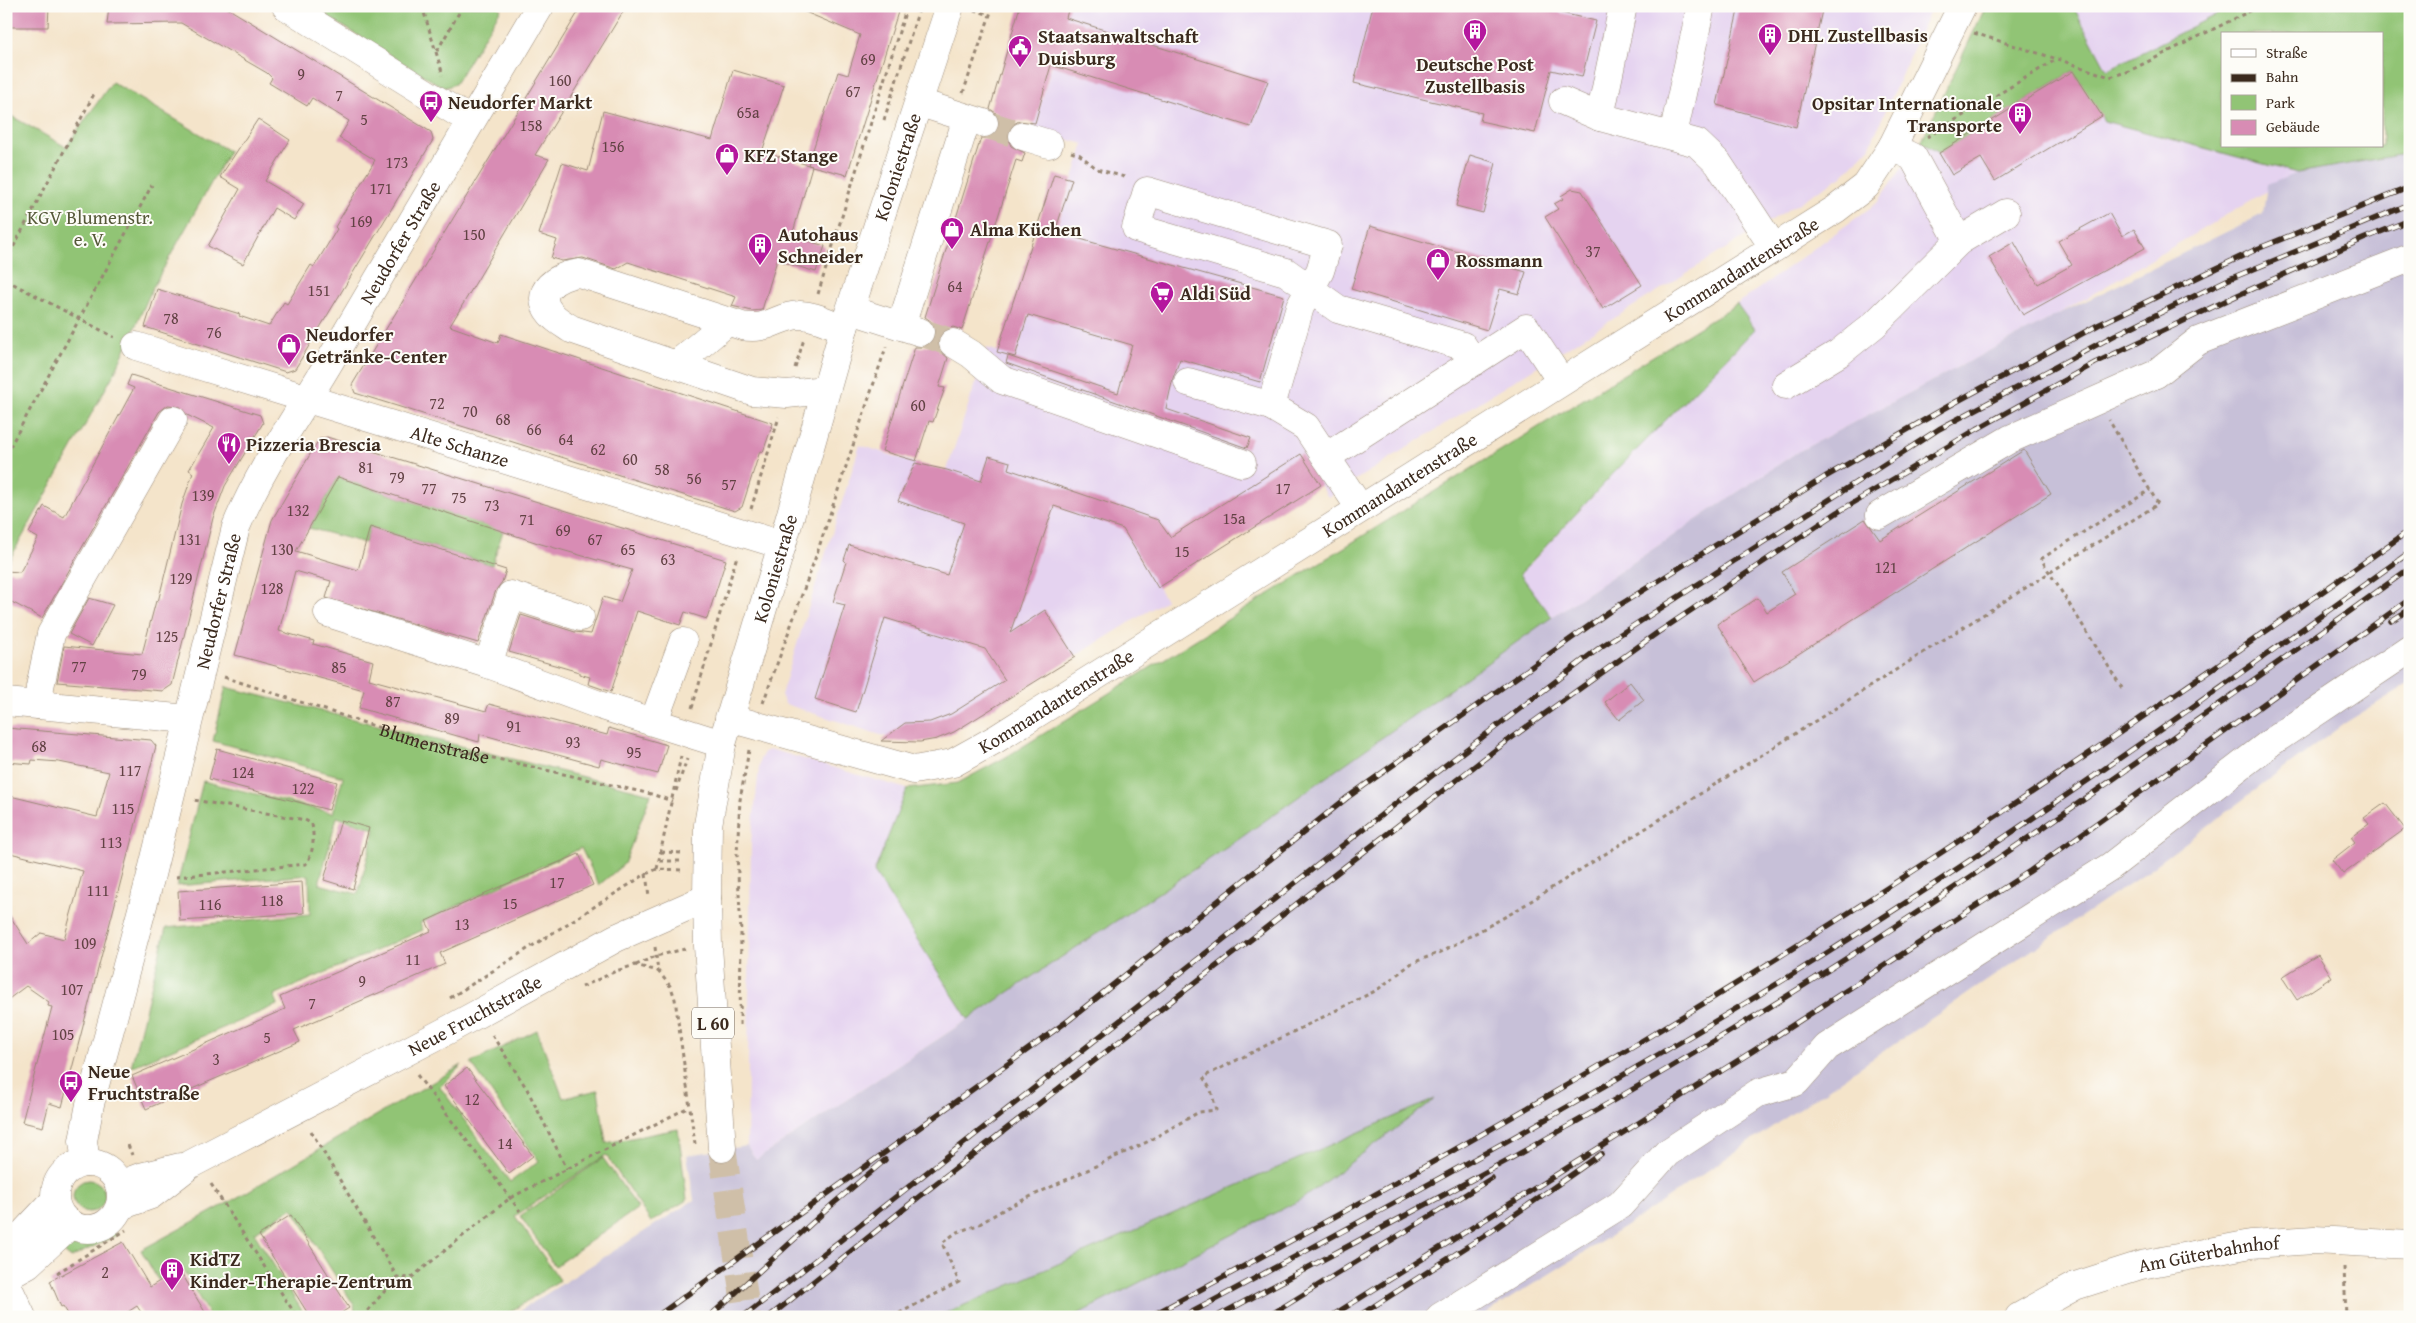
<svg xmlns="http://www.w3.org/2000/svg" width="2416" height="1323" font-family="'Gentium Book Plus',serif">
<rect width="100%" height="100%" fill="#fdfcf7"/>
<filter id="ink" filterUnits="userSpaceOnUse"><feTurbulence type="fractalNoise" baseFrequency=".02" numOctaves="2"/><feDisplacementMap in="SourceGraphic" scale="10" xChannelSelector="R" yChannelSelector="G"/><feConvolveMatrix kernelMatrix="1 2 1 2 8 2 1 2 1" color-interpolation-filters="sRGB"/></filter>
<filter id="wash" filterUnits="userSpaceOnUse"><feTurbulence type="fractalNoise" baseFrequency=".0096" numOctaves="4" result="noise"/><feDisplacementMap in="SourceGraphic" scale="20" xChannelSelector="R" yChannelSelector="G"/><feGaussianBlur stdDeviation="1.12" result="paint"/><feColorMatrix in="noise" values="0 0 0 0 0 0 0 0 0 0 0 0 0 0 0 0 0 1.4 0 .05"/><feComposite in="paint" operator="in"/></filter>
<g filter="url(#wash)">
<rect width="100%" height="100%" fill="#f4e4ca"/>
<path fill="#e5d3f0" d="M1069,6H1932L1869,148L1842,176L1328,497L1301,454L1139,557L1166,600L954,732L937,739L902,742L785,704L781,695L860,445L915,463L947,470L987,348L1015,357L1084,144L1033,130Z
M2073,6H2233L2107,70Z
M2073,71L2104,121L2297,173L2059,314L1796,453L1552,617L1520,575L1612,475L1755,329L1737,304L1877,203L1921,142L1939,153Z
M773,750L907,789L874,872L968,1019L756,1160L747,1146L751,842L760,759L765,751Z"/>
<path fill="#c7c0d8" d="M2410,153V683L2345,723L2141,876L1625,1227L1480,1317H510L694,1200L687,1155L747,1146L756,1160L1232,844L1552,617L1796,453L2059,314L2263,214L2267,185L2297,173Z"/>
<path fill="#91c475" stroke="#66774a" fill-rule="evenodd" d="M310,6H497L501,9L455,84L444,88Z
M1986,6H2073L2107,70L2233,6H2410V153L2297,173L2104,121L2073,71L1939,153L1921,142ZM2222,34H2382V146H2222Z
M112,82L229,151L153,287L116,370L6,566V113L66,147Z
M1737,304L1755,329L1612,475L1520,574L1552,617L1232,844L968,1019L874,872L907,789L958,783L1006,757Z
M339,475L343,477L342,479L503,531L492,565L370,527L365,543L309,528Z
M226,686V687L651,794L624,864L599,885L581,848L420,923L423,930L274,995L277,1005L131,1067L166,928L310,914L309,875L177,886L203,781L333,813L343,777L213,741ZM337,817L375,829L358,894L319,884Z
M537,1030L563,1098L598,1090L606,1143L678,1129L687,1200L651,1222L606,1155L515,1216L560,1280L502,1317H348L355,1312L354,1305L292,1208L254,1233L306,1317H210L181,1266L158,1280L141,1250L233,1200L462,1065L440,1087L510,1182L539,1161L471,1063Z
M1435,1099L1302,1199L1072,1317H937Z
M603,1158L638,1208L555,1266L520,1216Z
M73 1196a16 16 0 1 1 32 0a16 16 0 1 1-32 0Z
M111,1232L118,1234L71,1258L57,1246L71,1238H89Z"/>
<g id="blocks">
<path fill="#d88cb4" d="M6,6H49L48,27H6Z
M109,6H224L431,132L433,140L295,369L286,372L145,327L157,289L240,314L239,316L269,326L284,302L287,304L311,265L314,267L337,229L335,227L375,160L339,138L349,121L312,98L307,106L269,83L272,78L267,73L181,23L107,24Z
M582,6H609L624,10L535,155L549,159L450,326L498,343L501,334L773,423L763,452L760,451L742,507L735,511L355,393L352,385Z
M791,6H878L898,12L847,175L808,165L838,72L848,75L860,35Z
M1020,6H1069L1066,18L1268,81L1251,127L1051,65L1035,123L1019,121L1012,125L1008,131V139L1011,146L1025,153L1022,162L1016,160L962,330L953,327L945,330L939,335L937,342L939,350L948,358L939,387L945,388L933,422L929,421L916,461L882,451L915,347H923L930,344L935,336V329L932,322L925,317L981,138H988L994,135L999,127V119L996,113L990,109Z
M1373,6H1531L1596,21L1582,77L1551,70L1535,133L1480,121L1482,113L1354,83Z
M1739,6H1823L1796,127L1717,105Z
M733,70L784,85L762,152L812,166L792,236L825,246L816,272L777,260L762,310L752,311L732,306L736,297L628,262L616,269L583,258L562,261L551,258L557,240L539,234L562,163L588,171L603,111L712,140Z
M2073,71L2102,116L1995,181L1981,158L1952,175L1939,153Z
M258,119L290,140L265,181L304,204L294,220L274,208L243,264L208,246L240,189L220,177Z
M1470,155L1496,163L1483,213L1456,206Z
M1054,174L1072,179L1055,232L1284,296L1260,382L1180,359L1173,378L1166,409L1251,438L1247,448L1006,363L1008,356L1118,393L1132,345L1028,315L1015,357L997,352Z
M1572,189L1582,191L1642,285L1603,309L1545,217L1558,209L1554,204L1563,199L1561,196Z
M2109,213L2122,236L2134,229L2145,248L2023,315L1989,257L2014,242L2038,284L2072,265L2058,241Z
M1370,226L1526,272L1519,294L1500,289L1487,330L1351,289Z
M131,375L260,415L263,423L225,486L213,518L172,685L163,691L57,682L64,646L142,654L156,601L158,602L182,504L193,473L189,470L214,428L187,415L181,407L168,405L159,412L42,618L6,599V571L20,572L38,538L29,533L44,506L64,517L134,388L127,385Z
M327,437L726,560L707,619L685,612L680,625L637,611L611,692L588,684L590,677L579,674V672L509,652L521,615L575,632L591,634L603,597L620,602L632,570L541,544L338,477L296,551L358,570L370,527L506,570L502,582L496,590L478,643L326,598L331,581L295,571L279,631L314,641L313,644L373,661L369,679L486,711L489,704L607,735L609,728L667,745L658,774L601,759L599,766L480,734L479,742L418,725L359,708L364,690L235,655L272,520L319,439Z
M2024,450L2051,494L1754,682L1717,624L1758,598L1767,612L1795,594L1782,572L1865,519L1880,540Z
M1301,454L1321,485L1158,588L1123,529L1054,506L1010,633L1045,610L1075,657L954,732L937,739L920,742L881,741L905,723L930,722L951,714L1005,680L985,649L885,618L856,712L815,699L845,605L833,602L846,562L844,560L849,545L947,575L964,523L898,501L915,463L947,470L981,481L989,456L1010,462L1008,469L1158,520L1170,537Z
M89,598L113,605L92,646L69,634Z
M1630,682L1644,700L1619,720L1605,702Z
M6,728L151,740L156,746L62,1107L49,1103L43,1127L22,1122L52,1007L48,1006L49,1002L26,986L6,1001V910L28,944L41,933L64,939L83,871L6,852V795L97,817L109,772L59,762L32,760L31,764L6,762Z
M217,749L337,782L329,810L209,779Z
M2385,803L2405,829L2343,874L2332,860L2355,842L2351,837L2369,824L2364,818Z
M341,820L369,828L353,889L324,880Z
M579,854L593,885L440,953L445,964L294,1030L300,1042L146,1109L132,1076L285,1009L280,997L431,931L426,921L483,895V894Z
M302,882L304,913L180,921L178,891Z
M2318,955L2332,977L2297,1000L2282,977Z
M467,1068L533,1156L509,1174L444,1086Z
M291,1215L349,1308L335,1317H310L259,1235Z
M123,1242L150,1287L179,1269L208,1317H144L137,1306L120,1317H70L63,1306L61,1307L50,1281Z"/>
</g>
</g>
<g filter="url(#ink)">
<use href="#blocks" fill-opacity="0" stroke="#988774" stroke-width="1"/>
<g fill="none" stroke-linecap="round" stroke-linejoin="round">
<path stroke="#cfbfa8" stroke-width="28" stroke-dasharray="28 14" stroke-linecap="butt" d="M985,124L1023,136
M920,332L953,343"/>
<path stroke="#cfbfa8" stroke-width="28" stroke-dasharray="28 14" stroke-linecap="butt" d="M722,1148L747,1317"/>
<g stroke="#988774" stroke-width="29">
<g id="minor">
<path d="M286,6L471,121"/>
<path d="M1563,101L1600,117L1697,143L1718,163L1774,248"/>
<path d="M920,103L984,123"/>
<path d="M1600,117L1623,6"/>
<path d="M1673,135L1701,6"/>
<path d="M1023,136L1049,144"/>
<path d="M1959,241L2006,213"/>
<path d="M851,310L920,332"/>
<path d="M901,326L967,118"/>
<path d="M953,343L971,354L1002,380L1242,463"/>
<path id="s2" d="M136,346L782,545"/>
<path d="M1474,362L1463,346L1338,309L1286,272L1136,228L1147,191L1328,245L1320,271L1300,307L1271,406L1306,427L1326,457L1526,328L1561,381"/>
<path d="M676,365L727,322"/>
<path d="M1188,382L1271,406"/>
<path d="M1786,385L1839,353L1875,324L1959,241L1913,157L1892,147"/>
<path d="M825,390L787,394L752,391L571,329C565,325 556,320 551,314C531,291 558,276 579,273L742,326C769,331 777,316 799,315C813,314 830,324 844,328"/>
<path d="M1326,457L1360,508"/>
<path d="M1880,515L2010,439L2156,374L2198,341L2410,258"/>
<path d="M328,613L488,664L599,705L722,744"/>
<path d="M488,664L511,595L580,617"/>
<path d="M6,702L188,719"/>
<path d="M39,705L40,687L51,634L173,420"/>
<path id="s3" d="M729,718L914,770L953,763L996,739L1836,209L1866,186L1892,147L1962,6"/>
<path d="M654,721L683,642"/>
<path id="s4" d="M86,1163L83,1141L90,1104L150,879L236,527C262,464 303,408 337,349C404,235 472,120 540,6"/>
<circle cx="88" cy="1196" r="33"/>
<path d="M119,1185L140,1177L180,1167"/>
<path id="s5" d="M120,1206L151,1195L191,1164L448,1030L616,938L707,898"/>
<path d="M6,1252L55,1200"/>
<path d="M6,1276L28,1264L71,1224"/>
<path d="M6,1283L22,1317"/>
<path d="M1440,1317L1620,1205L1667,1153L1758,1093L1796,1082L1827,1047L2111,866L2270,743L2410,649"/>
<path id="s6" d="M2019,1317L2075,1286L2141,1265L2251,1244L2314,1240L2410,1245"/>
</g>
</g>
<g stroke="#988774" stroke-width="29">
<g id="major">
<path id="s7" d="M722,1148L708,946L707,898L708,825L722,744L782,545L844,328L950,6"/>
</g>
</g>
<g stroke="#988774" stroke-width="3" stroke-dasharray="4 4" stroke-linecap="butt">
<path d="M422,6L443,75"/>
<path d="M974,10L990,15"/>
<path d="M1974,33L2057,59"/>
<path d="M437,51L463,6"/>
<path d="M963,93L993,6"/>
<path d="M884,120L920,6"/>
<path d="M1927,137L2057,59L2110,77L2129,71L2260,6"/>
<path d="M1071,152L1080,155L1097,169L1128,178"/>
<path d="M6,261L94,94"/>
<path d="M6,280L114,337"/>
<path d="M818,294L907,6"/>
<path d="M795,368L804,339"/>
<path d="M6,454L152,185"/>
<path d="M751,509L779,417"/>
<path id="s1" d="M224,677L423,742L651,794L672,801"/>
<path d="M2122,688L2041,559L2150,490"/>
<path d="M763,703L817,553L886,347"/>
<path d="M692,708L737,556"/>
<path d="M676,791L687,759"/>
<path d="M661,852L683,853"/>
<path d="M660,861H684"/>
<path d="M657,869L681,756"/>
<path d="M646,874L649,896"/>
<path d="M176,877L306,864C314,852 314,838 312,824L305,820L194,800"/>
<path d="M655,947L658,971L671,987L675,999L695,1144"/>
<path d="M636,965L656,956L685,949"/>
<path d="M582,987L616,971L635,965L658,971"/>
<path d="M450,998L646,874L657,869L684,870"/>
<path d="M740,1025L741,933L737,854L740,800L749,750"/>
<path d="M492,1035L527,1089L567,1169"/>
<path d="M417,1075L520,1211"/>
<path d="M311,1131L397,1277L411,1278L510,1198L689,1107"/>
<path d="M128,1145L132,1155"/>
<path d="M211,1184L297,1317"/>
<path d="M2344,1267L2346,1317"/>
<path d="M57,1273L126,1230"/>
<path d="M362,1317L397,1277"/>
<path d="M892,1317L959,1282L942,1243L957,1232L978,1225L1006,1208L1147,1142L1199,1112L1216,1110L1211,1090L1203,1077L1377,990L1412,963L1441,952L1512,913L2158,504L2109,420"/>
</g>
<use href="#minor" stroke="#fff" stroke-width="28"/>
<use href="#major" stroke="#fff" stroke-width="28"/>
<g stroke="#3b2a1e" stroke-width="5.5">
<path id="rail" d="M2391,621L2410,609
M656,1317L1069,1020L1348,797L1610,611L1825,477L1954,403L2098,325L2257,249L2410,187
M709,1317L834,1203L885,1160
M743,1317L1417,787L1602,646L1939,429L2115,335L2227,280L2410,204
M769,1317L925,1192L1507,741L1657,633L1838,512L1977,429L2095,363L2238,295L2363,239L2410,220
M1149,1317C1330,1221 1508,1122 1683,1016C1933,865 2172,698 2410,530
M1183,1317C1390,1206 1597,1095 1798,971C2008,841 2209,696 2410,552
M1216,1317C1368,1235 1521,1156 1669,1068C1926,916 2168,742 2410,568
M1267,1317L1492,1178
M1330,1317L1753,1051L2030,871L2410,599
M1357,1317L1490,1232L1601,1154"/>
</g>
<use href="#rail" stroke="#fdfcf7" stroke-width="4" stroke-dasharray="11" stroke-linecap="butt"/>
</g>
</g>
<defs>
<g id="building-pin" transform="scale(1.25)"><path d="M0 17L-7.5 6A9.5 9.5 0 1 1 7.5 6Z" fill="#b5179e" stroke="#fdfcf7"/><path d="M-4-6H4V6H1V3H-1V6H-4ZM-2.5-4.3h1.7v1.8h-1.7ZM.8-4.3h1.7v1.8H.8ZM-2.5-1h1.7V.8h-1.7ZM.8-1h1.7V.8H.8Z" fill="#fff"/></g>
<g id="civic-pin" transform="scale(1.25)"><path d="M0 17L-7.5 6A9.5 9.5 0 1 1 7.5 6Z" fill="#b5179e" stroke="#fdfcf7"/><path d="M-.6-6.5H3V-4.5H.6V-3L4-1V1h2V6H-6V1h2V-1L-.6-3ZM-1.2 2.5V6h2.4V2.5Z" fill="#fff"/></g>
<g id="bus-pin" transform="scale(1.25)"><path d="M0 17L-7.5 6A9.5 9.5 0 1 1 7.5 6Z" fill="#b5179e" stroke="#fdfcf7"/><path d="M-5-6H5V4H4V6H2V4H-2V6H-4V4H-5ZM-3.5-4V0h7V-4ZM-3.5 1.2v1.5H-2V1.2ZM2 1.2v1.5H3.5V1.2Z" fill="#fff"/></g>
<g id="shop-pin" transform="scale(1.25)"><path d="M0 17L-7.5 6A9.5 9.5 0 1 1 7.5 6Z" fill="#b5179e" stroke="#fdfcf7"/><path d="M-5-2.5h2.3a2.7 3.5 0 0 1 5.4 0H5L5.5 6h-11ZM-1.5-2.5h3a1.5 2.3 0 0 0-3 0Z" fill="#fff"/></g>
<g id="supermarket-pin" transform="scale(1.25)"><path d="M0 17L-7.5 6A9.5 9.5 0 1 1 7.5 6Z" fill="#b5179e" stroke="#fdfcf7"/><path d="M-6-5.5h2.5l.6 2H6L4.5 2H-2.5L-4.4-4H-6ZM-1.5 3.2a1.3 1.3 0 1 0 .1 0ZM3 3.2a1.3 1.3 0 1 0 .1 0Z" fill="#fff"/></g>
<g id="restaurant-pin" transform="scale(1.25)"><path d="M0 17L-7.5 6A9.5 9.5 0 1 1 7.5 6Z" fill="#b5179e" stroke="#fdfcf7"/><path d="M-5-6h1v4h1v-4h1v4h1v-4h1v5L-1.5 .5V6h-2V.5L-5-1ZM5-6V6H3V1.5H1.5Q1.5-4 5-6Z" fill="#fff"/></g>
</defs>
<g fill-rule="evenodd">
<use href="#building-pin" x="1475" y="31"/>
<use href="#building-pin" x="1770" y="35"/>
<use href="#civic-pin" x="1020" y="47"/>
<use href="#bus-pin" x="431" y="102"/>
<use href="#building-pin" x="2020" y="114"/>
<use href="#shop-pin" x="727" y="155"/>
<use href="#shop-pin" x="952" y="229"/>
<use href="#building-pin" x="760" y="245"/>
<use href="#shop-pin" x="1438" y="260"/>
<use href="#supermarket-pin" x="1162" y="293"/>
<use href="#shop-pin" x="289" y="345"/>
<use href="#restaurant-pin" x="229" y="444"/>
<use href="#bus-pin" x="71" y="1082"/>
<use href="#building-pin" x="172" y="1270"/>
</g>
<g text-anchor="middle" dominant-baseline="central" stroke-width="4" stroke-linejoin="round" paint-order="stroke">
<g font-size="16" fill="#624244">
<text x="868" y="59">69</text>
<text x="301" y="74">9</text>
<text x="560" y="80">160</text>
<text x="853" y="91">67</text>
<text x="339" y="95">7</text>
<text x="748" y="112">65a</text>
<text x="364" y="119">5</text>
<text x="531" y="125">158</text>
<text x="613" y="146">156</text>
<text x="397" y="162">173</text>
<text x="381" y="188">171</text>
<text x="361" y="221">169</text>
<text x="474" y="234">150</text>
<text x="1593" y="251">37</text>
<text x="955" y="286">64</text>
<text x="319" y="290">151</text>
<text x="171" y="318">78</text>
<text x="214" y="332">76</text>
<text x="437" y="403">72</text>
<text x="918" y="405">60</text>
<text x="470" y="411">70</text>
<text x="503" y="419">68</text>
<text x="534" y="429">66</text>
<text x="566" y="439">64</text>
<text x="598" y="449">62</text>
<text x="630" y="459">60</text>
<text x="366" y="467">81</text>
<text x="662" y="469">58</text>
<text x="397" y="477">79</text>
<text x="694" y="478">56</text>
<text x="729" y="484">57</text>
<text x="429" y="488">77</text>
<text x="1283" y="488">17</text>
<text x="203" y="495">139</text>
<text x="459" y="497">75</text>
<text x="492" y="505">73</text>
<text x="298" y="510">132</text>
<text x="1234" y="518">15a</text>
<text x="527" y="519">71</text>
<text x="563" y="530">69</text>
<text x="190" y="539">131</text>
<text x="595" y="539">67</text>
<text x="282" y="549">130</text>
<text x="628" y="549">65</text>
<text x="1182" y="551">15</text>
<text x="668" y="559">63</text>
<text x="1886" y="567">121</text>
<text x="181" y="578">129</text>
<text x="272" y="588">128</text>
<text x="167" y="636">125</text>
<text x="79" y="666">77</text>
<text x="339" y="667">85</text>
<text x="139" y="674">79</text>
<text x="393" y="701">87</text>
<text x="452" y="718">89</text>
<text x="514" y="726">91</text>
<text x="573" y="742">93</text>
<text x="39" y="746">68</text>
<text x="634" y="752">95</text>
<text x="130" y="770">117</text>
<text x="243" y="772">124</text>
<text x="303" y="788">122</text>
<text x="123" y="808">115</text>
<text x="111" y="842">113</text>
<text x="557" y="882">17</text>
<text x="98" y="890">111</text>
<text x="272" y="900">118</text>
<text x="510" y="903">15</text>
<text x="210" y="904">116</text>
<text x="462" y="924">13</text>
<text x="85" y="943">109</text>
<text x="413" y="959">11</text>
<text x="362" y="981">9</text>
<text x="72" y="989">107</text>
<text x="312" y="1003">7</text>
<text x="63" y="1034">105</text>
<text x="267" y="1037">5</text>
<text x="216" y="1059">3</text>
<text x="472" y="1099">12</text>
<text x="505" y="1143">14</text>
<text x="105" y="1272">2</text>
</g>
<rect fill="#fdfcf7" stroke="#75695f" stroke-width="1" x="692" y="1007.5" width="42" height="31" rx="4"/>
<g font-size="18" font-weight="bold" fill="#3b2a1e">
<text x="713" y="1023">L 60</text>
</g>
<g font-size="19" font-weight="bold" fill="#3b2a1e" stroke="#fdfcf7" text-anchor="start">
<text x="1788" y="35">DHL Zustellbasis</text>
<text x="1038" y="36">Staatsanwaltschaft<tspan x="1038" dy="22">Duisburg</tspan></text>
<text x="1475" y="64" text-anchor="middle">Deutsche Post<tspan x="1475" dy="22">Zustellbasis</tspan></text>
<text x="448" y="102">Neudorfer Markt</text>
<text x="2002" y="103" text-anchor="end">Opsitar Internationale<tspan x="2002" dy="22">Transporte</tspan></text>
<text x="744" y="155">KFZ Stange</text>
<text x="970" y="229">Alma Küchen</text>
<text x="778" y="234">Autohaus<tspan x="778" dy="22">Schneider</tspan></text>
<text x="1456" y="260">Rossmann</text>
<text x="1180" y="293">Aldi Süd</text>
<text x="306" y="334">Neudorfer<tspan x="306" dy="22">Getränke-Center</tspan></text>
<text x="246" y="444">Pizzeria Brescia</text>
<text x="88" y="1071">Neue<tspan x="88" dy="22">Fruchtstraße</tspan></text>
<text x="190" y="1259">KidTZ<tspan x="190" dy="22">Kinder-Therapie-Zentrum</tspan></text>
</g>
<g font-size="19" fill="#3b2a1e" stroke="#fdfcf7">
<text stroke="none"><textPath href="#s7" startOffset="1009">Koloniestraße</textPath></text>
<text stroke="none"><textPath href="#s4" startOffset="984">Neudorfer Straße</textPath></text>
<text stroke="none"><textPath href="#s3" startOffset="1162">Kommandantenstraße</textPath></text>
<text stroke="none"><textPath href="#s2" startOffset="339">Alte Schanze</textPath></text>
<text stroke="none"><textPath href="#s3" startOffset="758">Kommandantenstraße</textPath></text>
<text stroke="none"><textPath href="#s7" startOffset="589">Koloniestraße</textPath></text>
<text stroke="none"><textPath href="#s4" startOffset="579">Neudorfer Straße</textPath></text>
<text stroke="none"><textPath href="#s3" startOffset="352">Kommandantenstraße</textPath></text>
<text stroke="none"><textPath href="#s1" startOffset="221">Blumenstraße</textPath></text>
<text stroke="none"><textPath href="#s5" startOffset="404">Neue Fruchtstraße</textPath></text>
<text stroke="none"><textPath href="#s6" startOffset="202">Am Güterbahnhof</textPath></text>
</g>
<g font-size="19" fill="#555838" stroke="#fdfcf7">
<text x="90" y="217">KGV Blumenstr.<tspan x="90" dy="22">e. V.</tspan></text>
</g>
</g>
<rect width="2416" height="1323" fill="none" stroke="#fdfcf7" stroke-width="25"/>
<rect x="2221" y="32" width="162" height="115" fill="#fdfcf7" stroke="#afa8a0"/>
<rect x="2231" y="49" width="25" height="8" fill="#ffffff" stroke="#afa8a0"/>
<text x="2266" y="58" font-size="15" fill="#3b2a1e">Straße</text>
<rect x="2231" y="74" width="25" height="8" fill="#3b2a1e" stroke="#afa8a0"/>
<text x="2266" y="82" font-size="15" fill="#3b2a1e">Bahn</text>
<rect x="2231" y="95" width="25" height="15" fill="#91c475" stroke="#afa8a0"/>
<text x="2266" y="108" font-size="15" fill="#3b2a1e">Park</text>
<rect x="2231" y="120" width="25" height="15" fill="#d88cb4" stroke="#afa8a0"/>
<text x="2266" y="132" font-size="15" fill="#3b2a1e">Gebäude</text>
</svg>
